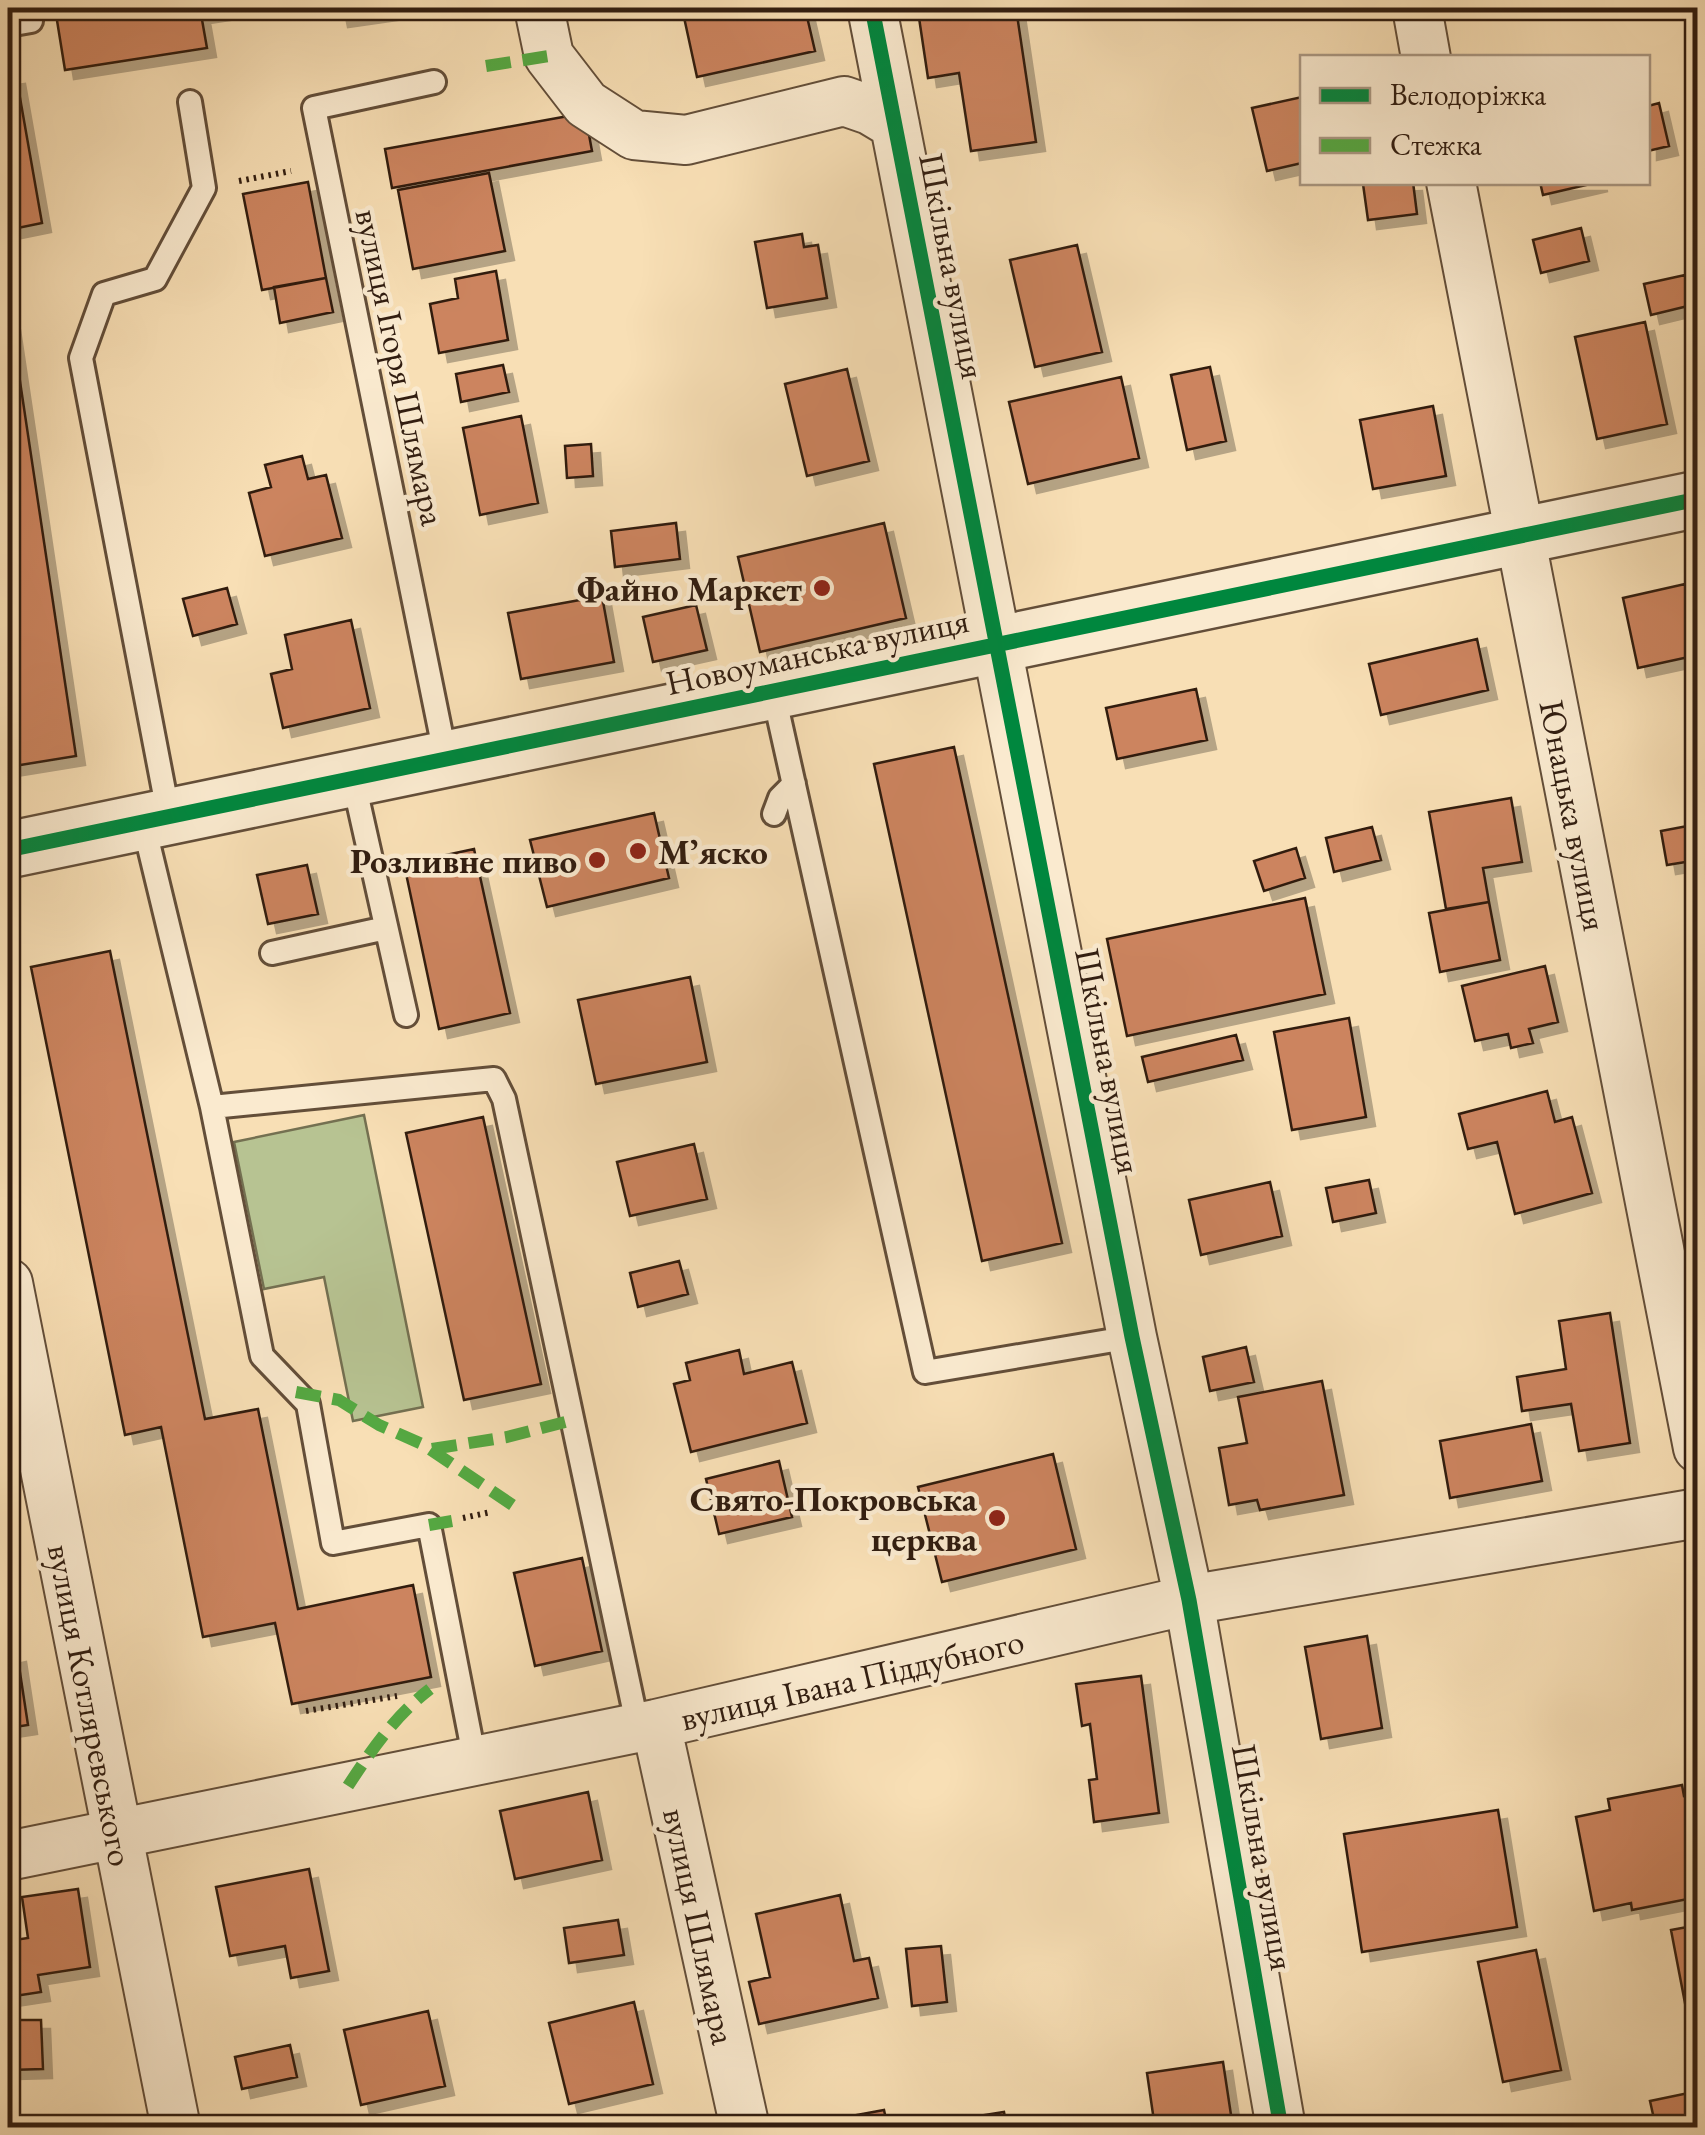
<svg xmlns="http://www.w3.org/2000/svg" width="1705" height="2135" font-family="'EB Garamond',serif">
<defs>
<filter id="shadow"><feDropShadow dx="9" dy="9" stdDeviation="0" flood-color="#0004"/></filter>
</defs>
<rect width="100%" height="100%" fill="#f8dfb5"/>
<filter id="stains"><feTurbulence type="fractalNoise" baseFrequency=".002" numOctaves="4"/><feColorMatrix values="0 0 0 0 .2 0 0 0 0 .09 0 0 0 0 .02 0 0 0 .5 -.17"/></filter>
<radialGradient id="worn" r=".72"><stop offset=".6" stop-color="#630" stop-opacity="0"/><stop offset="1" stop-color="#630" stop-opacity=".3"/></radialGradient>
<path fill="#b7c392" stroke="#747051" stroke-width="2.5" d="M364,1115L423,1407L353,1421L324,1277L264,1289L234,1142Z"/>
<path fill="#cc845f" stroke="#311d10" stroke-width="2.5" filter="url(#shadow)" d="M55,8H241L201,14L207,48L65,70Z
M337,8H409L339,18Z
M682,8H805L815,51L697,77Z
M938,8H1016L1036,142L971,151L959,73L928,78L918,11Z
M16,75L42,223L8,230V76Z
M1302,97V163L1267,171L1252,108Z
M1659,103L1669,146L1648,151V106Z
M585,113L592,151L392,188L385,149Z
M489,173L505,251L413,269L398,190Z
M308,182L326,278L262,290L243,194Z
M1413,182L1417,214L1368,220L1363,184Z
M1540,182H1599L1543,195Z
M1581,228L1589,261L1541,273L1533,240Z
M802,234L804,247L818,245L827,298L767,308L755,242Z
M1077,245L1102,352L1035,367L1010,260Z
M496,271L508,340L439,353L430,304L458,298L455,279Z
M1685,275L1692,305L1651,315L1644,284Z
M326,278L333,312L280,323L274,287Z
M8,301L76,756L8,767Z
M1645,322L1667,424L1597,439L1575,337Z
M503,365L509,392L461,402L456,374Z
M1210,367L1226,441L1187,450L1171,375Z
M847,369L869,461L807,476L785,384Z
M1121,377L1139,458L1028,484L1009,402Z
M1433,406L1446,476L1373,489L1360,420Z
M521,416L538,503L480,515L463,428Z
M591,444L593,476L567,478L565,446Z
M302,456L308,479L326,475L342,538L265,556L249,493L271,487L265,465Z
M676,523L680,559L615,567L611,531Z
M884,523L906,618L760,652L738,557Z
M1685,584L1698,639V655L1638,668L1623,598Z
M227,588L237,624L193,636L183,599Z
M602,596L614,662L521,679L508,613Z
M696,605L707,650L653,662L643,617Z
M351,620L370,708L283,728L271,674L292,669L285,635Z
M1477,639L1488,690L1381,715L1369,664Z
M1196,689L1207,740L1117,759L1106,708Z
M954,747L1062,1243L982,1261L874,764Z
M1511,798L1522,862L1483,868L1489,902L1446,909L1429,812Z
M654,813L669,878L547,907L530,840Z
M1698,824V860L1667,865L1661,831Z
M1372,827L1381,860L1334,872L1326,838Z
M1296,848L1305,878L1264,891L1254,861Z
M474,849L510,1013L439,1029L404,864Z
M307,865L318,914L268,924L257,875Z
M1305,898L1325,994L1127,1036L1107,939Z
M1489,902L1500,960L1440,972L1429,913Z
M110,951L205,1419L258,1409L298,1609L413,1585L431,1677L292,1704L275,1623L203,1637L161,1427L125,1435L31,967Z
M1545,966L1558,1022L1529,1029L1533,1043L1511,1048L1508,1034L1475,1041L1462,986Z
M690,977L707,1062L596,1084L578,1000Z
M1349,1018L1366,1117L1292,1130L1274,1032Z
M1236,1035L1243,1060L1148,1082L1142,1057Z
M1547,1091L1555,1122L1572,1117L1592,1193L1515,1214L1497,1142L1468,1149L1459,1114Z
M483,1117L541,1384L464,1400L406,1133Z
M694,1144L707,1199L630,1216L617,1162Z
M1369,1180L1376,1213L1333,1222L1326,1188Z
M1270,1182L1282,1236L1201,1255L1189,1200Z
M679,1261L688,1294L638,1307L630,1273Z
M1610,1313L1630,1443L1579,1451L1571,1404L1522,1411L1517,1377L1566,1369L1559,1321Z
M1246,1347L1254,1382L1210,1391L1203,1357Z
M739,1350L744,1374L792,1362L807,1423L691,1452L674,1384L690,1380L686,1363Z
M1322,1381L1344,1495L1260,1510L1257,1500L1229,1505L1219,1448L1247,1443L1238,1397Z
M1531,1424L1542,1481L1450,1498L1440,1441Z
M1053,1454L1076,1549L942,1582L918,1487Z
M779,1461L792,1517L719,1534L706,1479Z
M582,1558L602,1651L535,1666L514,1573Z
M1367,1636L1382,1728L1321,1739L1305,1647Z
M17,1653L28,1725L8,1728V1655Z
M1141,1676L1159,1813L1094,1822L1089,1780L1097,1779L1090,1724L1082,1726L1076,1684Z
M1682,1785L1684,1796L1698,1793V1897L1632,1910L1631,1903L1594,1911L1576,1817L1610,1810L1608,1799Z
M588,1792L602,1860L515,1879L500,1811Z
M1498,1810L1517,1927L1362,1952L1344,1834Z
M309,1869L329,1971L291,1978L285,1946L230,1956L216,1887Z
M78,1889L90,1967L38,1975L41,1992L8,1997V1941L28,1938L22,1897Z
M840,1895L854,1961L869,1958L878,1998L759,2024L749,1982L770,1977L756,1914Z
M618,1920L624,1955L569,1963L564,1928Z
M1698,1925V2001L1685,2003L1671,1930Z
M941,1946L947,2002L912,2006L906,1949Z
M1536,1950L1561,2070L1503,2082L1478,1962Z
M634,2002L653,2084L569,2104L549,2023Z
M428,2011L445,2086L361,2105L344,2030Z
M9,2020H41L43,2069L10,2070Z
M290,2045L297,2077L242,2089L235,2057Z
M1223,2062L1233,2128H1155L1147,2073Z
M1698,2091V2128H1656L1650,2101Z
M884,2110L888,2128H804L803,2125Z
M1004,2112L1007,2128H974L972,2117Z"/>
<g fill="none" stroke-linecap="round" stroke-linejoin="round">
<g stroke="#634e39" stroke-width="28">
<path id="service" d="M8,25L31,21L28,8
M434,82L314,108L446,759
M773,691L925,1372L1132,1337
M353,779L406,1015
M774,814L780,798L794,784
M169,817L81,358L104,294L155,279L204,188L190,102
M143,822L212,1107L262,1356L308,1404L333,1543L429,1525L475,1761
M272,953L386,928
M212,1107L494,1079L504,1099L638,1728"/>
</g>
<g stroke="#634e39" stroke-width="52">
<path id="minor" d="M539,8L549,56L586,104L634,135L686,140L844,101L870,110L895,125
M872,8L1132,1337L1189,1600L1281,2128
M1417,8L1426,58
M1451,182L1698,1448
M8,1283L176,2128
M656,1724L745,2128
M8,1856L656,1724L1189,1600L1698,1513"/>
</g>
<g stroke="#634e39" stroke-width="60">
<path id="tertiary" d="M8,850L1698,499"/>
</g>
<path stroke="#311d10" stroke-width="6" stroke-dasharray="2.5 5" stroke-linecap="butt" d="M239,181L291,171
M463,1518L491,1512
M306,1711L397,1696"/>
<use href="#service" stroke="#faeacf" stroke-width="22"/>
<use href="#minor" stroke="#faeacf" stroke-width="48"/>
<use href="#tertiary" stroke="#faeacf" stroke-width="55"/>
<path stroke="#54a942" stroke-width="12" stroke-dasharray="25 12" stroke-linecap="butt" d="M486,66L549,56
M296,1392L339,1400L379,1425L422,1444L517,1508
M432,1449L507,1437L573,1420
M429,1525L452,1521
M348,1786C372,1749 395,1716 430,1689"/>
<g stroke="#faeacf" stroke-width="21">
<path id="cycleway" d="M872,8L1132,1337L1189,1600L1281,2128
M8,850L1698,499"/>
</g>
<use href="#cycleway" stroke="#00873e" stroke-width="15"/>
</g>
<g fill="#8f2418" stroke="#faeacf" stroke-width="4">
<circle cx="822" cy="588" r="10"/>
<circle cx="638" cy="851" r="10"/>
<circle cx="597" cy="860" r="10"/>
<circle cx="997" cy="1518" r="10"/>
</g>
<g text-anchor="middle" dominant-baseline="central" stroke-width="9" stroke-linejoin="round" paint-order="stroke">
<g font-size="35" fill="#311d10" stroke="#faeacf">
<text transform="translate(953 266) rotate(79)">Шкільна вулиця</text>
<text transform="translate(401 367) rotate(78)">вулиця Ігоря Шлямара</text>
<text transform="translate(817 651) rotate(-12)">Новоуманська вулиця</text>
<text transform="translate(1574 815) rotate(79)">Юнацька вулиця</text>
<text transform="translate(1109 1061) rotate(79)">Шкільна вулиця</text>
<text transform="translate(852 1679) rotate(-13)">вулиця Івана Піддубного</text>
<text transform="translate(91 1705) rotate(79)">вулиця Котляревського</text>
<text transform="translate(1264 1857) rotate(80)">Шкільна вулиця</text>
<text transform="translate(700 1926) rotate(78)">вулиця Шлямара</text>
</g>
<g font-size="35" font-weight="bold" fill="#311d10" stroke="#faeacf" text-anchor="end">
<text x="802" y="588">Файно Маркет</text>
<text x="658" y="851" text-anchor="start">Мʼяско</text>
<text x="577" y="860">Розливне пиво</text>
<text x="977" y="1498">Свято-Покровська<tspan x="977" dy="40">церква</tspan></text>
</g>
</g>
<rect width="1705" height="2135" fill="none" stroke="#f8dfb5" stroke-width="40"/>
<rect x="10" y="10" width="1685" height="2115" fill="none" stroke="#311d10" stroke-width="5"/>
<rect x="20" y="20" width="1665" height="2095" fill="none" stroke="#311d10" stroke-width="2.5"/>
<rect x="1300" y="55" width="350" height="130" fill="#faeacf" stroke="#aa9883" stroke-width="2.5"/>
<rect x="1320" y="88" width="50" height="15" fill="#00873e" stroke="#aa9883" stroke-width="2.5"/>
<text x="1390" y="105" font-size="30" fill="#311d10">Велодоріжка</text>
<rect x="1320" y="138" width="50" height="15" fill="#54a942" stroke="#aa9883" stroke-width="2.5"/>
<text x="1390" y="155" font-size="30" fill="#311d10">Стежка</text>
<rect width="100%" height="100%" filter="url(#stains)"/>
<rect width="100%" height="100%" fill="url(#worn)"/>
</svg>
